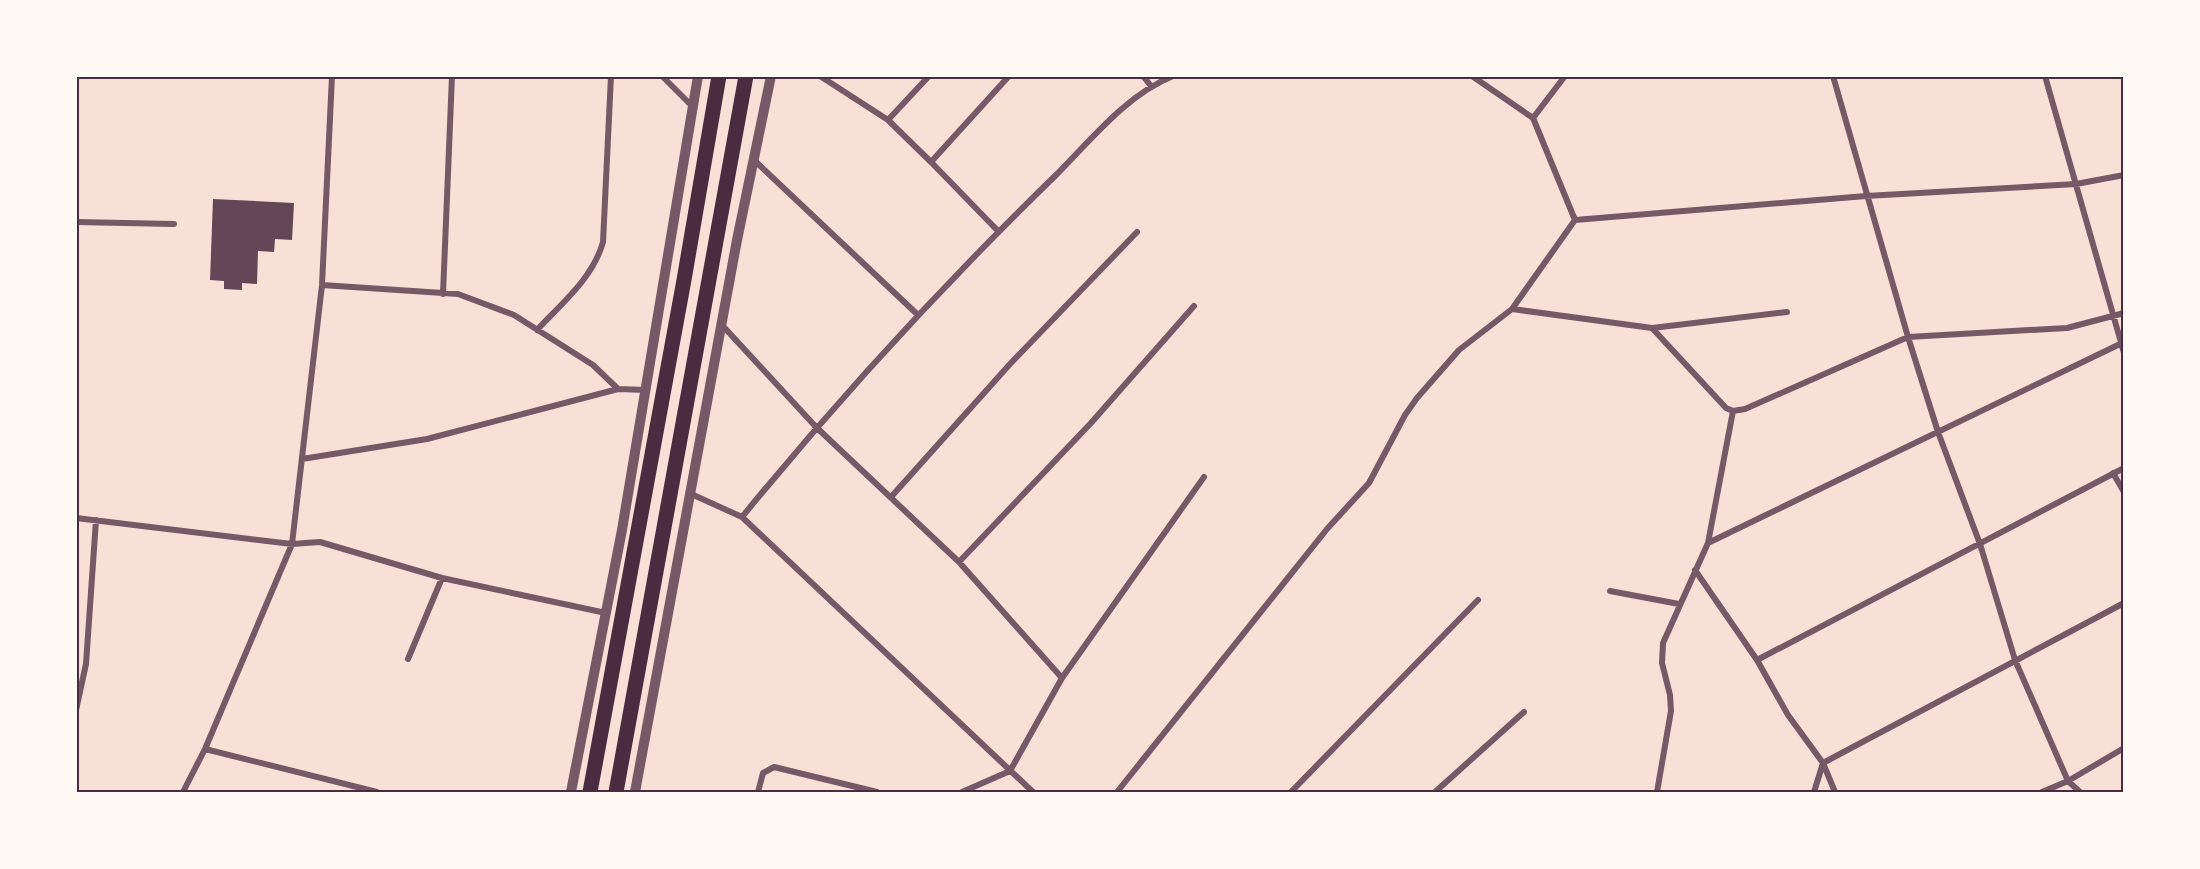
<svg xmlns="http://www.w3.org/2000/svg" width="2200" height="869" font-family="'Roboto Condensed',sans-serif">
<rect width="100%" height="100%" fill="#f7e1d7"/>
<path fill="#644757" d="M213,199L294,203L292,240L275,239L274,252L258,251L257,284L242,283V290L224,289V281L210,280Z"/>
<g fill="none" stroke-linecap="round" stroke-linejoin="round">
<path stroke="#755966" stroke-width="6" d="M662,76L693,107
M820,76L888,120L931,162
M1143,76L1151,86
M1472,76L1533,118L1575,220
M1833,76L1908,337L1938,432L1980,544L2015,660L2068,781L2080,792
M2045,76L2124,353
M1533,118L1565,76
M888,120L929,76
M754,160L918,315
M76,222L174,224
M998,231L931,162L1009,76
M322,285L458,294L514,315L593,365L618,389
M443,294L452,76
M1512,309L1652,328L1726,408L1733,411L1745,409L1908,337L2067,328L2124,313
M722,325L816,427L959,562L1062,678L1204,477
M1652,328L1787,312
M537,330C562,303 593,278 603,242L611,76
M302,459L427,439L618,389L646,390
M2113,473L2124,492
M689,493L742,517
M891,497L1010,364L1137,232
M76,518L292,544L320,542L442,578L606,613
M1708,543L2120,344
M959,562L1091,423L1194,306
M1695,570L1757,660L1788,715L1823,763L1835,792
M1610,591L1679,604
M408,659L442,578
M1757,660L2124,468
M76,710L86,664L96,520
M205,749L377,792
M183,792L205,749L292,544L322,285L332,76
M758,792L763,773L774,767L877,792
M962,792L1010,771L1062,678
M1033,792L742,517C840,397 945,283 1056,175C1091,140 1126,95 1173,76
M1117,792L1327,529L1369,483L1405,415L1417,398L1459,350L1512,309L1575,220L1866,196L2076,184L2124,175
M1291,792L1478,600
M1435,792L1524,712
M1657,792L1671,711L1670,695L1662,663L1663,643L1708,543L1733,411
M1814,792L1823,763L2124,603
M2042,792L2068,781L2124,748"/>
<path stroke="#755966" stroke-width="10" d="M571,792L622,530L698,76
M635,792L737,240L771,76"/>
<path stroke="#4a2c40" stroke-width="15" d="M590,792L684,280L719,76
M616,792L746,76"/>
</g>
<rect width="2200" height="869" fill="none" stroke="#fffaf5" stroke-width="156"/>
<rect x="78" y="78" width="2044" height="713" fill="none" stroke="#4a2c40" stroke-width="2"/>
</svg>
